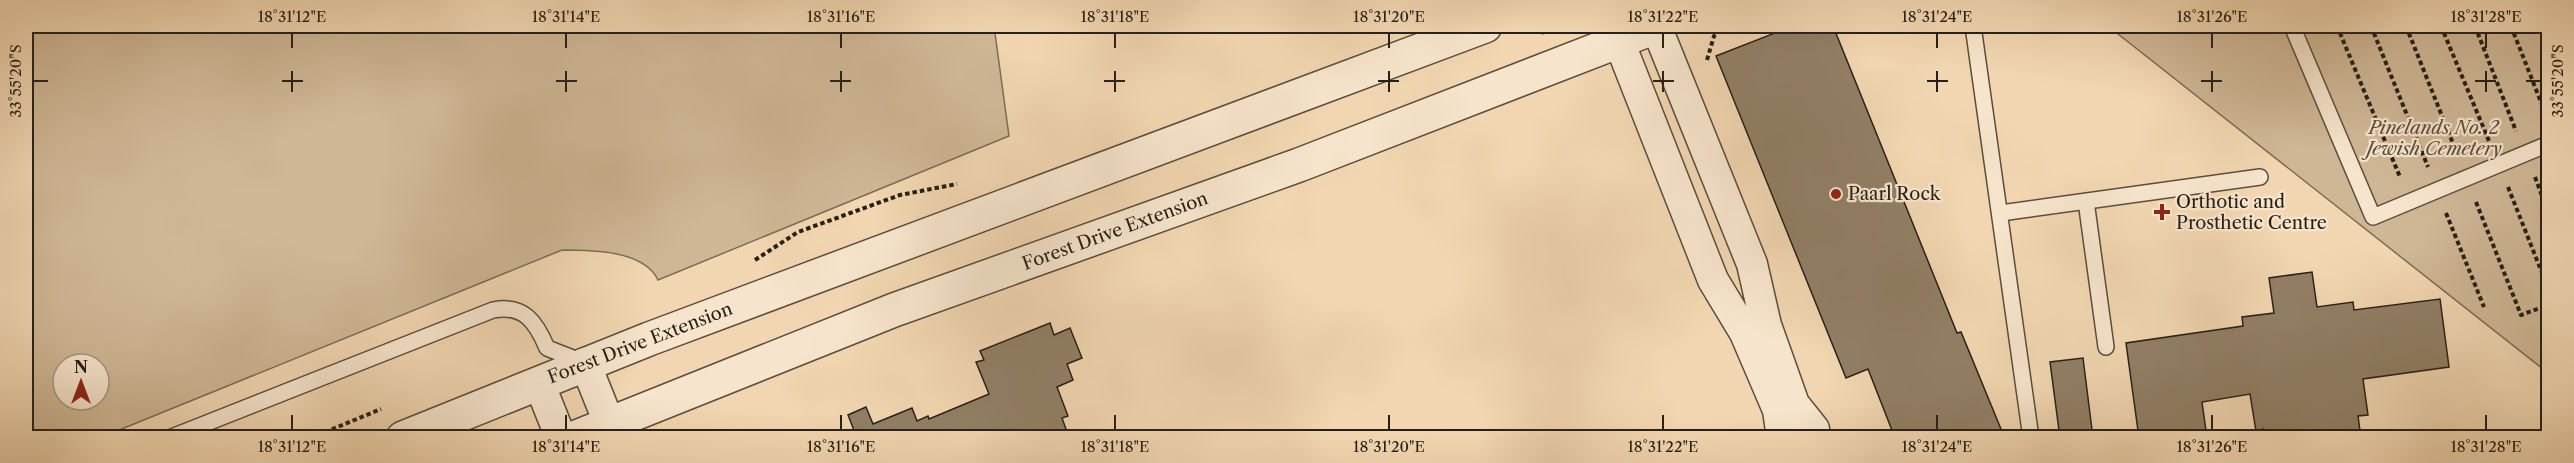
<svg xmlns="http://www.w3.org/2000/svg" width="2574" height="463" font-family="'Libre Caslon Text',serif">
<rect width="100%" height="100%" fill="#f1d6b1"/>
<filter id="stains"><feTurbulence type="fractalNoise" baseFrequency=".00333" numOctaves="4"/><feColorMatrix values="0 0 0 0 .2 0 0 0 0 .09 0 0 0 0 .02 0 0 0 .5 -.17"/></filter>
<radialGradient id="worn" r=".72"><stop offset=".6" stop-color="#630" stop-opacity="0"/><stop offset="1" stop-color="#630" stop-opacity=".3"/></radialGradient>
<path fill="#cfb796" stroke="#7c6c56" stroke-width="1.5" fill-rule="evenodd" d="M26,26H994L1009,136L658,280C644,250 591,250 562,250L102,437H26ZM63,364H99V400H63Z
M2108,26H2548V373Z"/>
<path fill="#917f66" stroke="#282015" stroke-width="1.5" d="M1793,26H1833L1957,333L1961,332L2003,434L1997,438H1895L1868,369L1846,378L1716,56Z
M2312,272L2317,307L2353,302L2354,310L2440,299L2449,367L2363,379L2368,415L2358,416L2361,438H2265L2263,429L2256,431L2250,394L2202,402L2207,438H2139L2126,343L2243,326L2242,317L2274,313L2269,278Z
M1050,323L1054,335L1070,328L1082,358L1067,364L1073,380L1057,387L1068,416L1062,418L1066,429L1044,438H857L848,415L866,407L873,424L912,408L917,421L928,416L929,419L989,394L976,362L984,360L980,351Z
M2083,358L2093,438H2060L2050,362Z"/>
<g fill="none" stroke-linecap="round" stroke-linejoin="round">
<g stroke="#5a4e3c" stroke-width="18">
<path id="service" d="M1973,26L2031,438
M2292,26L2373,217L2548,144
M2086,201L2106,347
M2001,213L2260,177
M169,438L493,310C524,304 536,322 547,348L583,362"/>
</g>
<g stroke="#5a4e3c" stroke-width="33">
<path id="minor" d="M1613,26L1713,280L1745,333L1778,410L1782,438
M1656,26L1752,264L1766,325L1794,404L1814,429
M585,363L615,438
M539,383L561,438"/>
</g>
<g stroke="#5a4e3c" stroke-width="36">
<path id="tertiary" d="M403,438L649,339L1485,26
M574,438L894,310L1299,165L1658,26"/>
</g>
<path stroke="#282015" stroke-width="4" stroke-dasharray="4.5 3" stroke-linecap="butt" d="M1541,26L1544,34
M2337,26L2400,177
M2371,26L2428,167
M2406,26L2458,156
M2441,26L2489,141
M2475,26L2516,131
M2511,26L2548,120
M2545,26L2548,34
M1707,60L1714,36L1726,26
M2535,177L2548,212
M2508,187L2548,288
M2476,202L2521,315L2548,305
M2446,213L2484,307
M755,260L798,232L900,195L957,184
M311,438L381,409"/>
<use href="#service" stroke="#f6e4cc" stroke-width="15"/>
<use href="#minor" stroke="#f6e4cc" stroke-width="30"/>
<use href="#tertiary" stroke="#f6e4cc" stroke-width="33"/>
</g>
<path fill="none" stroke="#282015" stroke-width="2" d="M292,33V48M566,33V48M841,33V48M1115,33V48M1389,33V48M1663,33V48M1937,33V48M2212,33V48M2486,33V48M292,71V92M566,71V92M841,71V92M1115,71V92M1389,71V92M1663,71V92M1937,71V92M2212,71V92M2486,71V92M33,81H48M282,81H303M556,81H577M830,81H851M1104,81H1125M1378,81H1399M1653,81H1674M1927,81H1948M2201,81H2222M2475,81H2496M2526,81H2541M292,415V430M566,415V430M841,415V430M1115,415V430M1389,415V430M1663,415V430M1937,415V430M2212,415V430M2486,415V430"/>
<g fill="#8f2418" stroke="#f6e4cc" stroke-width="2">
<circle cx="1836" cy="194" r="6"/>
<path d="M2159 203h6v6h6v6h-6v6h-6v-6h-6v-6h6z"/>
</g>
<g text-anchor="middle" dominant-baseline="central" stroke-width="4.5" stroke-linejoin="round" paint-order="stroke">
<g font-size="18" font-style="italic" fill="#5a4d3c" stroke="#f6e4cc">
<text x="2434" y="128">Pinelands No. 2<tspan x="2434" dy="21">Jewish Cemetery</tspan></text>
</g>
<g font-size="18" fill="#282015" stroke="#f6e4cc" text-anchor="start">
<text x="1848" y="194">Paarl Rock</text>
<text x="2176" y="202">Orthotic and<tspan x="2176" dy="21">Prosthetic Centre</tspan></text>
</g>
<g font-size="18" fill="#282015" stroke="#f6e4cc">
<text transform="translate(1115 231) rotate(-20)">Forest Drive Extension</text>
<text transform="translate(640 343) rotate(-21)">Forest Drive Extension</text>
</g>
</g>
<rect width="2574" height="463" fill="none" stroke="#f1d6b1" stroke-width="66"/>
<g transform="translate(81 382)"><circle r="28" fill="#f6e4cc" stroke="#a49683" stroke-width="1.5"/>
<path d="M0-4.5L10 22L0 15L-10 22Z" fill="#8f2418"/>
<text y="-9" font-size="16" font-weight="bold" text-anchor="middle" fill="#282015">N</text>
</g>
<rect x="33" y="33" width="2508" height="397" fill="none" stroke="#282015" stroke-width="2"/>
<g font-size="15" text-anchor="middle" fill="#282015">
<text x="292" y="22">18°31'12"E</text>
<text x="566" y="22">18°31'14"E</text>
<text x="841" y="22">18°31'16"E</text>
<text x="1115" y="22">18°31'18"E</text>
<text x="1389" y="22">18°31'20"E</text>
<text x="1663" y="22">18°31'22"E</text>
<text x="1937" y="22">18°31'24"E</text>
<text x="2212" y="22">18°31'26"E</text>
<text x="2486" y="22">18°31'28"E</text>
<text transform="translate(16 81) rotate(-90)" y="5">33°55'20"S</text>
<text transform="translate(2558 81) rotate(-90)" y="5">33°55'20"S</text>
<text x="292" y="452">18°31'12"E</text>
<text x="566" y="452">18°31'14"E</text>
<text x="841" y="452">18°31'16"E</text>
<text x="1115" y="452">18°31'18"E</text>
<text x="1389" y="452">18°31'20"E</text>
<text x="1663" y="452">18°31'22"E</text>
<text x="1937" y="452">18°31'24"E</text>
<text x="2212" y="452">18°31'26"E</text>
<text x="2486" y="452">18°31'28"E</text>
</g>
<rect width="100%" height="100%" filter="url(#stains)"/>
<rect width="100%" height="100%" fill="url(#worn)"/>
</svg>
